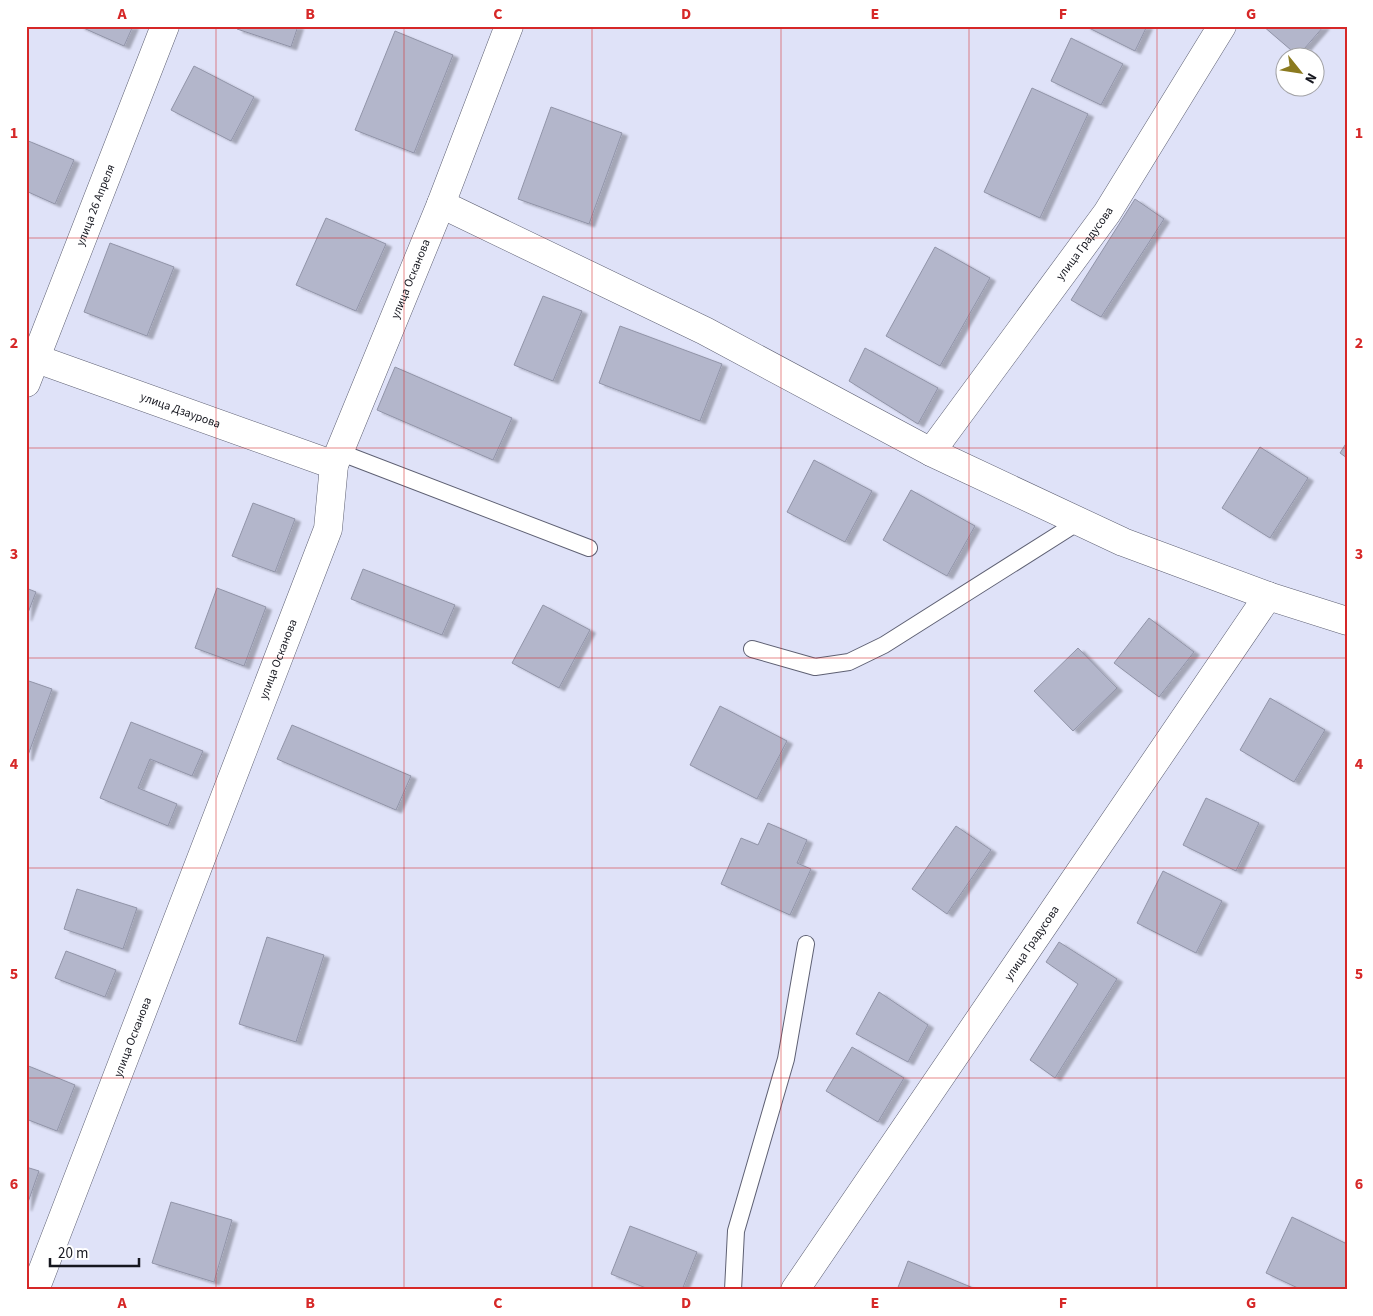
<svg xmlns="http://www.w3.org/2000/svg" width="1373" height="1316" font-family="'Source Sans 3',sans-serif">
<defs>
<filter id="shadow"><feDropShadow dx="5.5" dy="3" stdDeviation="1" flood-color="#0004"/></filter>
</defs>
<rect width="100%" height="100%" fill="#dfe2f8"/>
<path fill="#b3b6cb" stroke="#9194a8" filter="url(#shadow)" d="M79,26H133L124,46Z
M238,26H298L291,47L237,29Z
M1085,26H1147L1135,51Z
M1263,26H1324L1298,56Z
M395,31L453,55L414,153L355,130Z
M1071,38L1123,64L1101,105L1051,81Z
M194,66L254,97L231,141L171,110Z
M1032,88L1088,114L1040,218L984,192Z
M551,107L622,133L589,224L518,199Z
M26,140L74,160L55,204L26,191Z
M1135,199L1164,219L1101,317L1071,300Z
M326,218L386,244L356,311L296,285Z
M110,243L174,267L147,336L84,312Z
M935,247L990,278L940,366L886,336Z
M543,296L582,311L553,381L514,365Z
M620,326L722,364L700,421L599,383Z
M865,348L938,388L918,424L849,381Z
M395,367L512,418L493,460L377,410Z
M1347,442V458L1340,453Z
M1260,447L1308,478L1270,538L1222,508Z
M814,460L872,491L845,542L787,512Z
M911,490L975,526L947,576L883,540Z
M253,503L295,519L275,572L232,556Z
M363,569L455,605L442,635L351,599Z
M26,588L36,592L26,618Z
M217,588L266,607L244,666L195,648Z
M543,605L590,630L559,688L512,663Z
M1149,618L1194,652L1159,697L1114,663Z
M1078,648L1117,688L1073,731L1034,691Z
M26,680L52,689L27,758L26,757Z
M1270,698L1325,730L1294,782L1240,750Z
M720,706L787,741L757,799L690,765Z
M131,722L203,751L192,776L150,759L138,788L177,804L168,826L100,798Z
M292,725L411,776L396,810L277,759Z
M1206,798L1259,823L1236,871L1183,845Z
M768,823L807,840L797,863L811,869L790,915L721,884L741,838L758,845Z
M956,826L991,850L947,914L912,889Z
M1163,871L1222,901L1196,953L1137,923Z
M77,889L137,908L123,949L64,929Z
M267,937L324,955L296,1042L239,1024Z
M1059,942L1117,979L1055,1078L1030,1060L1078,984L1046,962Z
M66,951L116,970L105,997L55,978Z
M879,992L928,1025L908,1062L856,1034Z
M852,1047L904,1078L878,1122L826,1091Z
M26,1065L75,1085L57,1131L26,1119Z
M26,1167L39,1171L26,1208Z
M171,1202L232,1220L214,1282L152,1263Z
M1292,1217L1347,1244V1290H1302L1266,1273Z
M630,1226L697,1252L682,1290H651L611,1274Z
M908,1261L978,1290H897Z"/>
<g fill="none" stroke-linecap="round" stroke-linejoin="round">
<g stroke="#5e6073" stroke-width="18">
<path id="service" d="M339,452L589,548
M752,649L815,667L849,662L884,645L1080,521
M733,1290L736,1231L786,1059L806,944"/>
</g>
<g stroke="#5e6073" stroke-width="29">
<g id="minor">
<path d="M441,204L705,331L931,452L1123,542L1268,596L1347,621"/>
<path id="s1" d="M26,355L334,465"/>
<path id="s2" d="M26,383L165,26"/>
<path id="s3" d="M931,452L1107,213L1222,26"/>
<path id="s4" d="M35,1290L328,529L334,465L441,204L509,26"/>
<path id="s5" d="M795,1290L1268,596"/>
</g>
</g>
<use href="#service" stroke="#fff" stroke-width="16"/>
<use href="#minor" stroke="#fff" stroke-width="28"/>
</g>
<path fill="none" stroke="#d62828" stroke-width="1" stroke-opacity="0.55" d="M216,26V1290M404,26V1290M592,26V1290M781,26V1290M969,26V1290M1157,26V1290M26,238H1347M26,448H1347M26,658H1347M26,868H1347M26,1078H1347"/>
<g text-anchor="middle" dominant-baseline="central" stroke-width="4" stroke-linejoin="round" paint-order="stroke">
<g font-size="12" fill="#16171f" stroke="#fff">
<text stroke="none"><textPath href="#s2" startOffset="191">улица 26 Апреля</textPath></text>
<text stroke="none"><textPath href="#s3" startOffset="259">улица Градусова</textPath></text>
<text stroke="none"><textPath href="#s4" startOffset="1081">улица Осканова</textPath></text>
<text stroke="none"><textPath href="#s1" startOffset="164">улица Дзаурова</textPath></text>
<text stroke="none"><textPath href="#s4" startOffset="676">улица Осканова</textPath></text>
<text stroke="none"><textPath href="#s5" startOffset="420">улица Градусова</textPath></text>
<text stroke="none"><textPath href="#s4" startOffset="271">улица Осканова</textPath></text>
</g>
</g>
<rect width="1373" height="1316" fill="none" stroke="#ffffff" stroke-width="55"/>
<g transform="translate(1300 72) rotate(120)"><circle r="24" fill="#ffffff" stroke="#a2a2a5"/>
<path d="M0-4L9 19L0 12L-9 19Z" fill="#8b7a1f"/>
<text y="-8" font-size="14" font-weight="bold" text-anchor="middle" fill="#16171f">N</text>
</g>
<path d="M50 1258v8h89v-8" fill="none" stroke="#16171f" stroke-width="2.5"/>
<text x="58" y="1258" font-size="15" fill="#16171f" stroke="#ffffff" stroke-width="4" paint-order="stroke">20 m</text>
<rect x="28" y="28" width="1318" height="1260" fill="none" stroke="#d62828" stroke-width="2"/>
<g font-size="16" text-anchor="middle" font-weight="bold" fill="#d62828">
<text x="122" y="19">A</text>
<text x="310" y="19">B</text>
<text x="498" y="19">C</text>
<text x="686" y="19">D</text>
<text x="875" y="19">E</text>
<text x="1063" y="19">F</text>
<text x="1251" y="19">G</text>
<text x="14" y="138">1</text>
<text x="1359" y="138">1</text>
<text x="14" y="348">2</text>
<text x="1359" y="348">2</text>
<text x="14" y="559">3</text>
<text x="1359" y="559">3</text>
<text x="14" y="769">4</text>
<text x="1359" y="769">4</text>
<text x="14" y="979">5</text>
<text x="1359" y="979">5</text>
<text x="14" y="1189">6</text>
<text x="1359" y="1189">6</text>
<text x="122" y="1308">A</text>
<text x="310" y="1308">B</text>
<text x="498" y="1308">C</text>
<text x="686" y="1308">D</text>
<text x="875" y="1308">E</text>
<text x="1063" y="1308">F</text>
<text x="1251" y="1308">G</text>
</g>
</svg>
